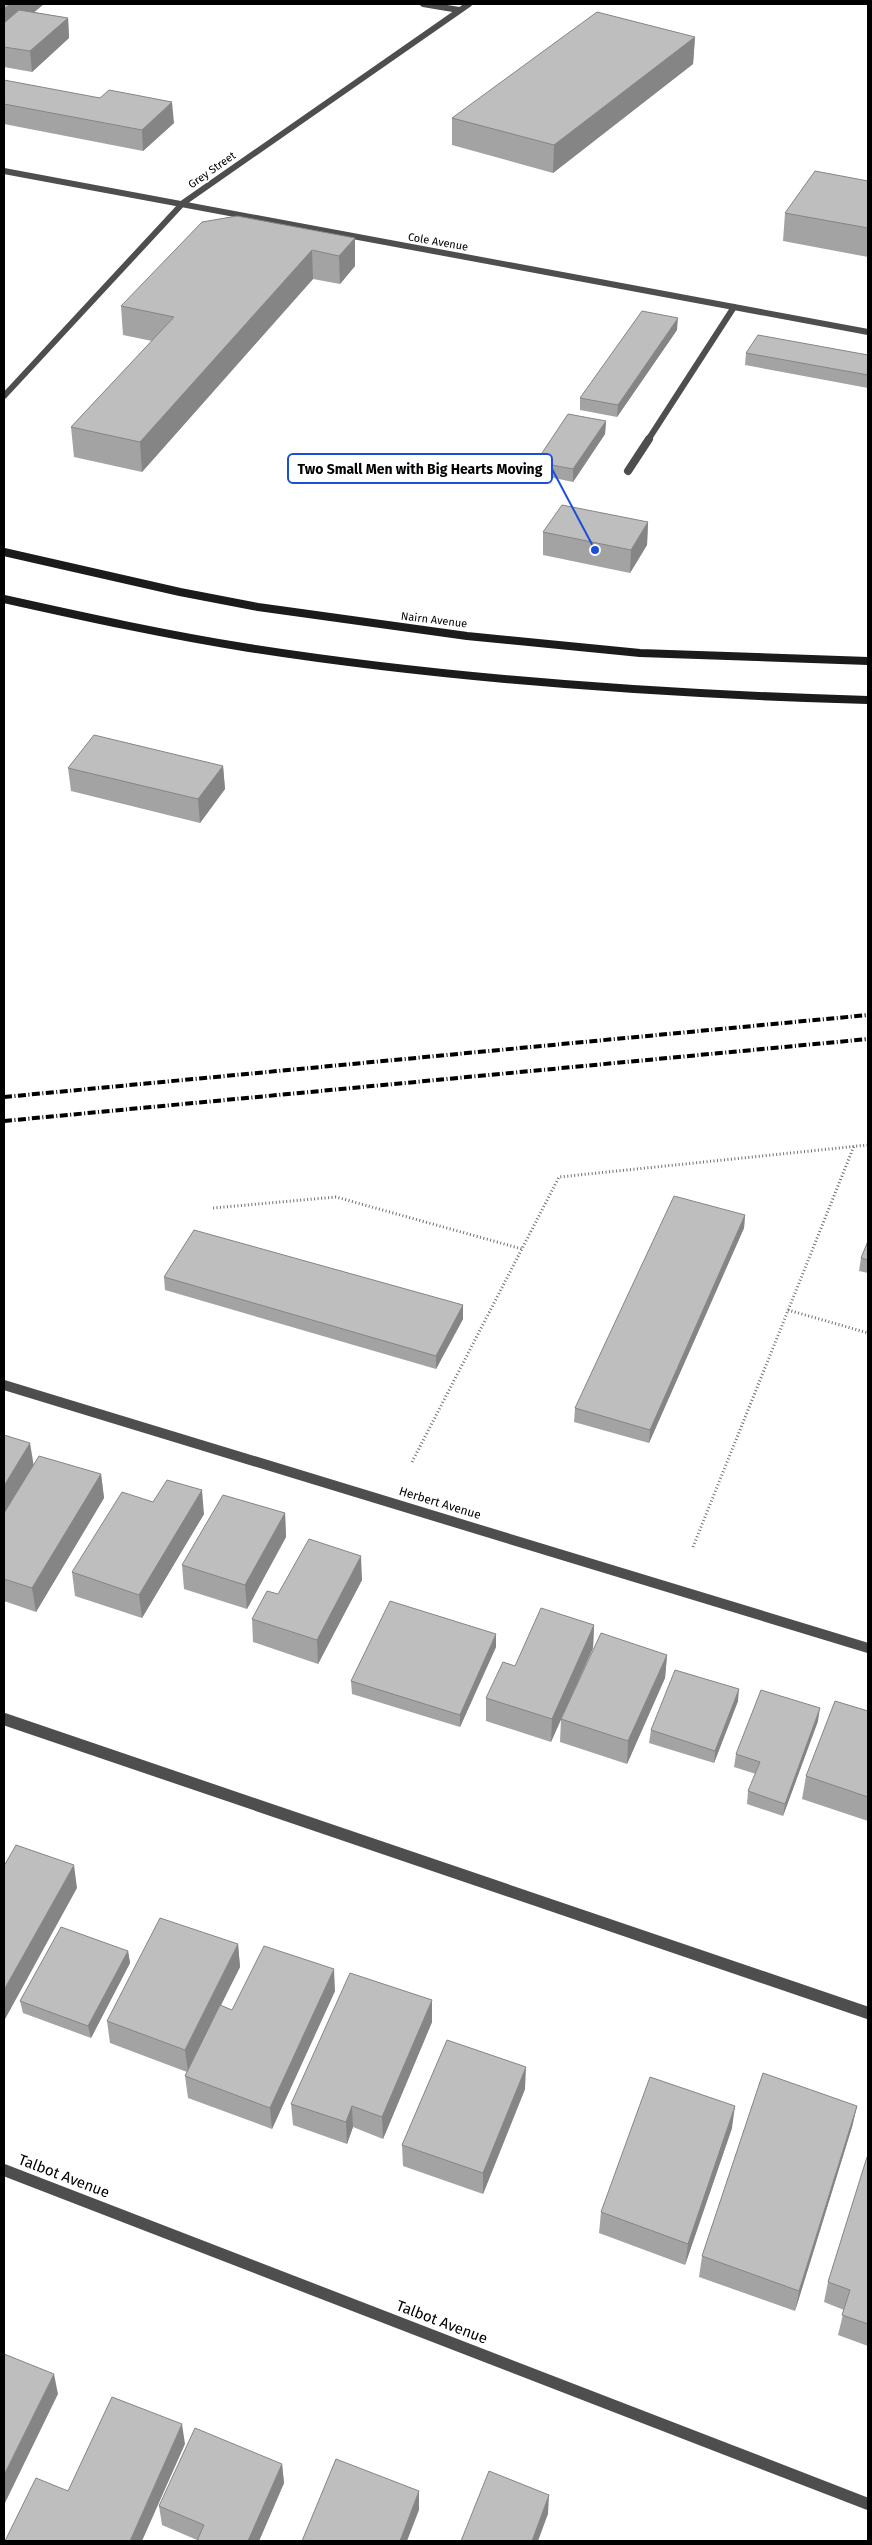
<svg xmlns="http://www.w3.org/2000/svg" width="872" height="2545" font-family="'Fira Sans',sans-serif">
<rect width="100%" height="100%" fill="#fff"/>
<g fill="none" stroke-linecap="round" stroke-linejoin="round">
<path stroke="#707070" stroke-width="3" stroke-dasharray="1 2.5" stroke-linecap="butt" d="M213,1208L336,1197L522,1249
M788,1310L868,1333
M412,1462L559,1177L868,1145
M693,1547L854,1146"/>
<path stroke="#4e4e4e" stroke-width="6" d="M648,440L734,307"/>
<path stroke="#4e4e4e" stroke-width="8" d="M628,471L649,439"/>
<path stroke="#4e4e4e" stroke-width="12" d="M4,1719L868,2013"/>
<path stroke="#4e4e4e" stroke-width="6" d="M423,4L459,10
M4,171L868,332
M4,396L183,203L469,4"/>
<path stroke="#4e4e4e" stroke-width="10" d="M4,1385L868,1648"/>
<path stroke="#4e4e4e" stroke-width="12" d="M4,2170L868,2504"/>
<path stroke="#1b1b1b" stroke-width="8" d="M4,552L180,592L258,607L467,636L640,653L868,661
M4,599C85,617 167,635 249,648C454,680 661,694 868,700"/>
<path stroke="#000" stroke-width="4" stroke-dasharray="8 2.5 1 2.5" stroke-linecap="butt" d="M4,1097L868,1015
M4,1121L868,1039"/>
</g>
<path fill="#a3a3a3" d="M4,4L34,12L68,18L69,38L32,72L4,67Z
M695,37L693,64L553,173L452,145V118Z
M4,80L174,123L143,151L4,124Z
M868,181V257L783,241L785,213Z
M355,238V266L340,284L313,279L142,472L74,457L71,427L152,341L123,335L121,306Z
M677,330L617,417L580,410V398Z
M746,353L868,355V388L745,365Z
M606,421L605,434L573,482L535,474L536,462Z
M648,522L647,545L630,573L543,555V532Z
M223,766L225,789L200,823L71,791L68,768Z
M745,1215L744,1228L649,1443L574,1422L575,1408Z
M868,1241V1273L859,1271L861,1258Z
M164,1277L463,1305V1319L436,1369L165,1290Z
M4,1435L33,1465L101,1474L104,1498L36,1612L4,1601Z
M153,1502L204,1514L142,1618L75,1596L72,1572Z
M285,1513L286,1537L247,1609L184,1589L182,1565Z
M362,1580L318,1664L253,1642L252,1619L278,1594Z
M594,1625L593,1648L562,1717L667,1655L665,1678L627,1764L560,1742L561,1719L551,1742L486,1721V1698L515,1666Z
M496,1647L460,1727L352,1694L351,1681Z
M738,1701L714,1763L649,1743L651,1730Z
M868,1711V1821L802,1799L806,1776Z
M818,1721L783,1816L747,1804L748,1791L756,1774L734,1767L736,1754Z
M238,1944L240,1967L220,2005L232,2010L335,1991L272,2129L188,2098L185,2076L187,2072L110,2043L107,2021Z
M128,1951L130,1963L91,2038L23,2013L20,2001Z
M432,2022L383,2139L353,2127L347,2144L293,2125L291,2104Z
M525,2089L483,2194L403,2166L402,2145Z
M857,2106L852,2127L795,2311L699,2277L702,2256Z
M732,2128L685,2265L599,2233L601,2212Z
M868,2157V2346L838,2335L844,2310L824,2302L828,2282Z
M282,2464L284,2483L259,2541H197V2540L162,2525L159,2506Z"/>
<path fill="#858585" d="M10,4H44L4,38V9Z
M68,18L69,38L32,72L30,51Z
M695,37L693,64L553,173L554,145Z
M172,102L174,123L143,151L142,130Z
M355,238V266L340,284L339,256Z
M312,250L313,279L142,472L140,442Z
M678,318L677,330L617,417L618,405Z
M606,421L605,434L573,482V469Z
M648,522L647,545L630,573L631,550Z
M223,766L225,789L200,823L198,799Z
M745,1215L744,1228L649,1443L650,1430Z
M463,1305V1319L436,1369V1356Z
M30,1443L34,1467L4,1516V1486Z
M101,1474L104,1498L36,1612L32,1588Z
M202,1490L204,1514L142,1618L139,1595Z
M285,1513L286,1537L247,1609L245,1585Z
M361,1556L362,1580L318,1664L317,1640Z
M594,1625L593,1648L551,1742L552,1719Z
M496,1634V1647L460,1727V1715Z
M667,1655L665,1678L627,1764L628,1741Z
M739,1689L738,1701L714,1763L715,1751Z
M820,1708L818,1721L783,1816L785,1804Z
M74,1865L77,1888L4,2021V1990Z
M238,1944L240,1967L188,2072L185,2050Z
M128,1951L130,1963L91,2038L88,2026Z
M334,1969L335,1991L272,2129L270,2108Z
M432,2000V2022L383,2139L382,2117Z
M526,2067L525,2089L483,2194V2173Z
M352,2106L353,2127L347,2144L346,2122Z
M735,2106L732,2128L685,2265L688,2244Z
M857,2106L852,2127L795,2311L799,2291Z
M54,2374L58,2394L4,2505V2475Z
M182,2424L185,2444L142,2541H130Z
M282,2464L284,2483L259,2541H248Z
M419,2491V2510L407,2541H400Z
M549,2495L548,2514L538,2541H532Z"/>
<path fill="#bebebe" stroke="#858585" d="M4,4H10L4,9Z
M19,10L68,18L30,51L4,47V23Z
M597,12L695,37L554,145L452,118Z
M4,80L100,98L109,90L172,102L142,130L4,104Z
M815,171L868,181V228L785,213Z
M237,216L355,238L339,256L312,250L140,442L71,427L174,317L121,306L202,222Z
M642,311L678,318L618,405L580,398Z
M758,335L868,355V375L746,353Z
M568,414L606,421L573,469L536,462Z
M562,505L648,522L631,550L543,532Z
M94,735L223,766L198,799L68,768Z
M674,1196L745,1215L650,1430L575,1408Z
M194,1230L463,1305L436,1356L164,1277Z
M868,1241V1260L861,1258Z
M4,1435L30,1443L4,1486Z
M39,1456L101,1474L32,1588L4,1579V1513Z
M167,1480L202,1490L139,1595L72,1572L122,1492L153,1502Z
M223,1495L285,1513L245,1585L182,1565Z
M309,1539L361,1556L317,1640L252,1619L267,1591L278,1594Z
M390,1601L496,1634L460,1715L351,1681Z
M541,1608L594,1625L552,1719L486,1698L503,1662L515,1666Z
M601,1633L667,1655L628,1741L561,1719Z
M675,1670L739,1689L715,1751L651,1730Z
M761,1690L820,1708L785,1804L748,1791L760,1762L736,1754Z
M835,1701L868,1711V1797L806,1776Z
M16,1845L74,1865L4,1990V1866Z
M160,1918L238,1944L185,2050L107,2021Z
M61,1927L128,1951L88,2026L20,2001Z
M264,1946L334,1969L270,2108L185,2076L220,2005L232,2010Z
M350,1973L432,2000L382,2117L352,2106L346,2122L291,2104Z
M447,2040L526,2067L483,2173L402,2145Z
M763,2073L857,2106L799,2291L702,2256Z
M650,2077L735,2106L688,2244L601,2212Z
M867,2157H868V2324L842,2315L850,2290L828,2282Z
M4,2354L54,2374L4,2475Z
M112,2397L182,2424L130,2541H5L36,2478L68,2491Z
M195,2428L282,2464L248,2541H197L204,2525L159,2506Z
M336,2459L419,2491L400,2541H302Z
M489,2471L549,2495L532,2541H461Z"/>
<g text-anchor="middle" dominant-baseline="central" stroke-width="4" stroke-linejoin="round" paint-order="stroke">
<g font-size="11" fill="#000" stroke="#fff">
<text transform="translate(212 170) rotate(-35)">Grey Street</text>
<text transform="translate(438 242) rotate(10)">Cole Avenue</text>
<text transform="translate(434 620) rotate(7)">Nairn Avenue</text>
</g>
<g font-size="12" fill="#000" stroke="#fff">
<text transform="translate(440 1503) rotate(17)">Herbert Avenue</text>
</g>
<g font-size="15" fill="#000" stroke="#fff">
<text transform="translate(64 2176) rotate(21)">Talbot Avenue</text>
<text transform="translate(442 2322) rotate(21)">Talbot Avenue</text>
</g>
</g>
<path fill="none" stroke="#1d4ed8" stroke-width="2" d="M595 550L552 469"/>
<circle fill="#1d4ed8" stroke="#fff" stroke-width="2" cx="595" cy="550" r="5"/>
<rect fill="#fff" stroke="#1d4ed8" stroke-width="2" x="288" y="454" width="264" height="29" rx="5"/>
<g font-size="14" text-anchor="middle" font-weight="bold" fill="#000">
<text x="420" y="474">Two Small Men with Big Hearts Moving</text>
</g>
<rect width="872" height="2545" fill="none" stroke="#000000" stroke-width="10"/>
</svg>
